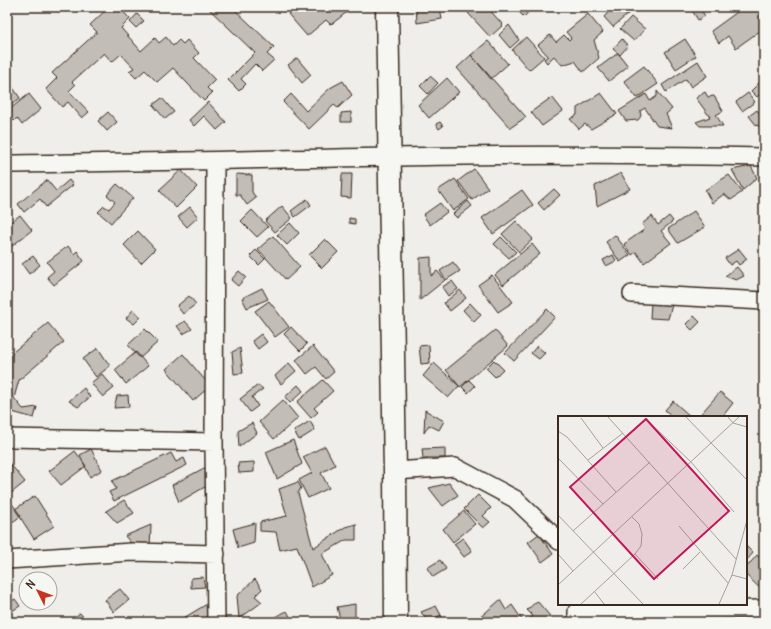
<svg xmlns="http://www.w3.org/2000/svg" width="771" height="629" font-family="Delius,sans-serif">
<rect width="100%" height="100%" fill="#efeeea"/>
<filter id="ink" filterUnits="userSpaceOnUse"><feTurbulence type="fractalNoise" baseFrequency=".025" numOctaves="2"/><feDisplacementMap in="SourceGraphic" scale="8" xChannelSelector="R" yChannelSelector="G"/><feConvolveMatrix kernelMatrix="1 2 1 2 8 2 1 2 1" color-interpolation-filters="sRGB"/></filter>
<g filter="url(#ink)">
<path fill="#c2bdb7" stroke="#3b2a1e" d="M109,7H119L130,19L121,28L141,51L155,38L159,43L166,37L173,46L179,40L183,44L187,40L199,53L194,58L215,80L207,88L212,93L204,101L173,68L157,82L145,70L136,78L129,71L134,68L121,54L112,62L104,53L72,82L75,85L69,91L89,112L82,118L68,102L62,107L46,89L57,78L52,73L97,32L90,25Z
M207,7H232L274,47L267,54L274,60L262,71L255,64L241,79L246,84L239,91L228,80L255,53Z
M296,7H346L347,12L333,23L330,24L326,20L307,36L288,14Z
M416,7H440L442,19L417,23Z
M475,7H487L503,25L490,37L468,13Z
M514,7H528L526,8L529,11L524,17Z
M613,7H636L613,27L604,17Z
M690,7H699L705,16L698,20Z
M744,7H764V28L736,48L728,36L719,43L711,31Z
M137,14L144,21L136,28L130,22Z
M588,14L603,32L594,40L599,58L583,72L575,61L562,65L554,56L547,63L544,59L548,56L538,45L550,35L556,42L564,35L569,40L571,38L566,32Z
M631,17L645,29L634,41L620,29Z
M509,25L519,40L510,48L499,35Z
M526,37L544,57L529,70L512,50Z
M622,39L628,46L620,55L613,49Z
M685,39L696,56L676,69L665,52Z
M488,41L508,64L491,79L471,55Z
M618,53L628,66L609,81L598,68Z
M471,55L526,117L510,128L457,68Z
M297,58L311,75L302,83L288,65Z
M698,61L707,76L691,87L686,79L666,92L662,85Z
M644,66L658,84L637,98L624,81Z
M430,76L438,83L428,94L420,86Z
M447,78L459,92L429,118L418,105Z
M764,78V90L757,97L751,91Z
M7,79L20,98L10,106L7,102Z
M343,81L352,95L338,108L334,105L309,129L283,102L291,94L306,111L330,88Z
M657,91L672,109L666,114L672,128L657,126L645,108L640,111L641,116L638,120L626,121L619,111L646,94L650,101L657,96Z
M705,92L708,97L714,96L723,111L716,115L723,126H700L696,122L710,117L696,98Z
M601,93L617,114L591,129L585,124L579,129L570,119L577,115V108Z
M748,93L755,102L742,111L736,102Z
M29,94L41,109L22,125L17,118L14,121L8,115L12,111L10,109Z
M552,97L563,111L542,126L531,112Z
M162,98L174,112L165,119L153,105Z
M208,102L226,122L217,130L204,116L194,126L189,120Z
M757,110L764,120V124L757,126L749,116Z
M108,112L117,122L107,131L98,121Z
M351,112V122H341V113Z
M440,122L443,126L439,129L436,124Z
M751,166L757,178L743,190L732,170Z
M474,169L488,188L472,200L458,181Z
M181,170L197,187L176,208L159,190Z
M621,173L630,189L597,206L595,186Z
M236,174L252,175V192L256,198L247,205L240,195H236Z
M342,174H352L351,198L341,197Z
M729,175L742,192L731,200L724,194L712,203L705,190Z
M455,179L469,199L453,211L438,190Z
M47,180L56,191L69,180L73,185L46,207L40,199L24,212L18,204Z
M117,184L133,198L111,223L98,212L104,206L109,209L115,202L107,195Z
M554,189L560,195L544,210L538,203Z
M522,190L533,205L493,234L482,218Z
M307,199L311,205L295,217L291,211Z
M468,201L472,206L457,218L453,214Z
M440,203L447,212L430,225L423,215Z
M282,206L292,218L275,232L265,221Z
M190,207L198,217L187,227L178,217Z
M252,210L268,227L257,237L241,221Z
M694,211L705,227L678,243L668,229Z
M20,215L32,230L7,250V225Z
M652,216L658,225L669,216L673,221L661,231L671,243L644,263L636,252L632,255L624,244L645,229L642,224Z
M349,218L355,219V224L349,223Z
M516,221L533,239L519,252L502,234Z
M290,223L299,233L287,245L277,235Z
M138,231L155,249L141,263L124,245Z
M615,235L630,255L620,262L606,242Z
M273,236L300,267L286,280L258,249Z
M501,237L516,252L509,258L494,244Z
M325,239L338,252L322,268L309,255Z
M532,244L540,254L503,285L495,275Z
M68,246L74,254L77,251L84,261L54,285L47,277L54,271L47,262Z
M739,249L747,259L739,265L736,261L730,265L725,258Z
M256,250L265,259L259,265L250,256Z
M613,255L616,261L606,266L603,260Z
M33,256L40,265L29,274L22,264Z
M431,257V276L437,271L445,280L420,300V258Z
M453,262L460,271L446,280L440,271Z
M737,267L744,276L736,280L725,276Z
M239,271L246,277L238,286L231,280Z
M492,275L513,302L498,312L478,285Z
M452,281L458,289L448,296L442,287Z
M262,288L268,299L247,308L242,298Z
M460,290L466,298L450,311L444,303Z
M189,296L196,304L183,314L177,306Z
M269,301L289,327L275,337L255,311Z
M651,302L672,305L668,319L650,318Z
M470,303L481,315L474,322L463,310Z
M547,309L555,317L514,361L505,353Z
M133,310L141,317L134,324L126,318Z
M694,316L700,322L692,330L686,324Z
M185,321L192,329L183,334L177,326Z
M48,323L64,342L19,380L14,398L23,409L37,407L34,418L12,412L7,414V357Z
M291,327L307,344L300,351L284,334Z
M145,329L158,342L140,358L128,345Z
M495,330L508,346L460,387L446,370Z
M261,334L267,342L258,349L252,341Z
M429,345L430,363L421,364L419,346Z
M313,346L334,372L326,379L316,367L307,374L296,360Z
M537,346L545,353L539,359L531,353Z
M98,348L110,366L96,377L83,359Z
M240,348L243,373L234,374L232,352Z
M136,352L148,366L126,384L115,370Z
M183,354L210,386L193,401L166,369Z
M494,360L503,369L495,377L486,368Z
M289,363L296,371L281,384L275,376Z
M434,363L459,386L448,398L423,376Z
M102,374L114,388L103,397L91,383Z
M323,380L333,391L314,408L318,412L311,418L297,402Z
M469,380L475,386L468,393L462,387Z
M258,385L263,389L252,397L258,406L250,412L240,399Z
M298,385L303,391L290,403L285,397Z
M84,388L90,397L78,407L69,401Z
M720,392L733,403L722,417H698Z
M128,395L129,407L114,408L117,396Z
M283,400L298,418L274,439L259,422Z
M673,401L691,417H673L665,410Z
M425,410L444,421L439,430L429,425L424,433Z
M310,421L315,430L299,440L294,431Z
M252,423L257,433L239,447L238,431Z
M293,440L302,464L277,479L266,452Z
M325,446L335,465L321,473L329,488L308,498L299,480L312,473L303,457Z
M445,448V458H423L422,449Z
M91,449L102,470L90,477L80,455Z
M75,451L86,466L61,485L49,471Z
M171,453L176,462L184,458L187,465L114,501L109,492L116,489L112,481Z
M7,460L25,482L9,495L7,493Z
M254,462V472L239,473L238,463Z
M206,467L210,484L179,502L172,485Z
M298,482L301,488L298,493L313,548L345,527L356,524V540H346L322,554L332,575L312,587L297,546L280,550L276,532L260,531V522L287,516L279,489Z
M449,483L458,495L443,506L429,488Z
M478,495L491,508L483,516L490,522L483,528L464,509Z
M35,496L54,526L34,539L15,509Z
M7,497L21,516L7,526Z
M124,500L134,513L117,523L106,511Z
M464,511L475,524L453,542L443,529Z
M255,523L254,543L238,548L233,529Z
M151,525L150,548L136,549L125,536Z
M539,534L553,554L542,562L528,542Z
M463,538L472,551L464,557L454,544Z
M746,546L753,553L746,561Z
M757,555L764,562V592L746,575V568Z
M440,560L446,569L433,577L427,568Z
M203,577L205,587L191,588V578Z
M255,579L262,589L255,596L262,602L239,619L237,596Z
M120,589L129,600L114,612L105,600Z
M15,599L20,606L7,614V604Z
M500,600L506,610L512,605L523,621L480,622L478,619Z
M537,601L555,622H526L533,616L527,610Z
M207,604L209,622H177Z
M355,604V621L334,622L340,619L337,607Z
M436,606L441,615L428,622L421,612Z
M287,611L293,622H268L267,621Z
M80,613L87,622H68Z
M441,615L444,622H428Z
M657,615L665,622H651Z"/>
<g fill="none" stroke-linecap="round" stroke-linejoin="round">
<g stroke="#3b2a1e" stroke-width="20">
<path id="street" d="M215,161L214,442L216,622
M7,164C259,161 512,151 764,157
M632,294L764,301
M7,438L214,442
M395,471L455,467L515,499L559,541
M7,560L132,552L216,554
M577,622V611L764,609"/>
</g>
<g stroke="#3b2a1e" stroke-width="25">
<path id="secondary" d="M387,7L395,471L396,622"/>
</g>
<use href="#street" stroke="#f6f6f2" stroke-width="17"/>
<use href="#secondary" stroke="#f6f6f2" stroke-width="22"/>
</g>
</g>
<g transform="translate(558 416)">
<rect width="189" height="189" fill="#efeeea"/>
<path fill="none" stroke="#a7a098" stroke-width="1" d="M50,1L178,143M128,1L189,64M170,1L175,7L189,11M23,2L45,32M91,6L133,46L176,96M0,15L9,21L58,76M0,42L45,88M30,44L65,17M0,99L85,188M74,101L81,108L84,118L83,130L77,138M189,104L174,159L189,163M121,110L170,167M15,115L92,46M0,138L15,155M125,153L142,136M0,169L181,1M36,175L46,188M23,188L77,138L100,163M161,188L174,159"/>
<path fill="#c2185b" fill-opacity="0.15" stroke="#c2185b" stroke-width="2" d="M88,3L171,95L96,163L12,71Z"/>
<rect width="189" height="189" fill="none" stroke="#3b2a1e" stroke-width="2"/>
</g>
<rect width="771" height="629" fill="none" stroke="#f6f6f2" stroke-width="24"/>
<rect x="12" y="12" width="747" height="605" fill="none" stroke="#3b2a1e" stroke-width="1.5" filter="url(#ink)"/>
<g transform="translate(38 591) rotate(312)"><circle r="19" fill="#f6f6f2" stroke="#aba49d"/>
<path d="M0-3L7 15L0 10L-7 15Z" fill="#c8321e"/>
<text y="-6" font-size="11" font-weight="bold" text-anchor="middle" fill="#3b2a1e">N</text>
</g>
</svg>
